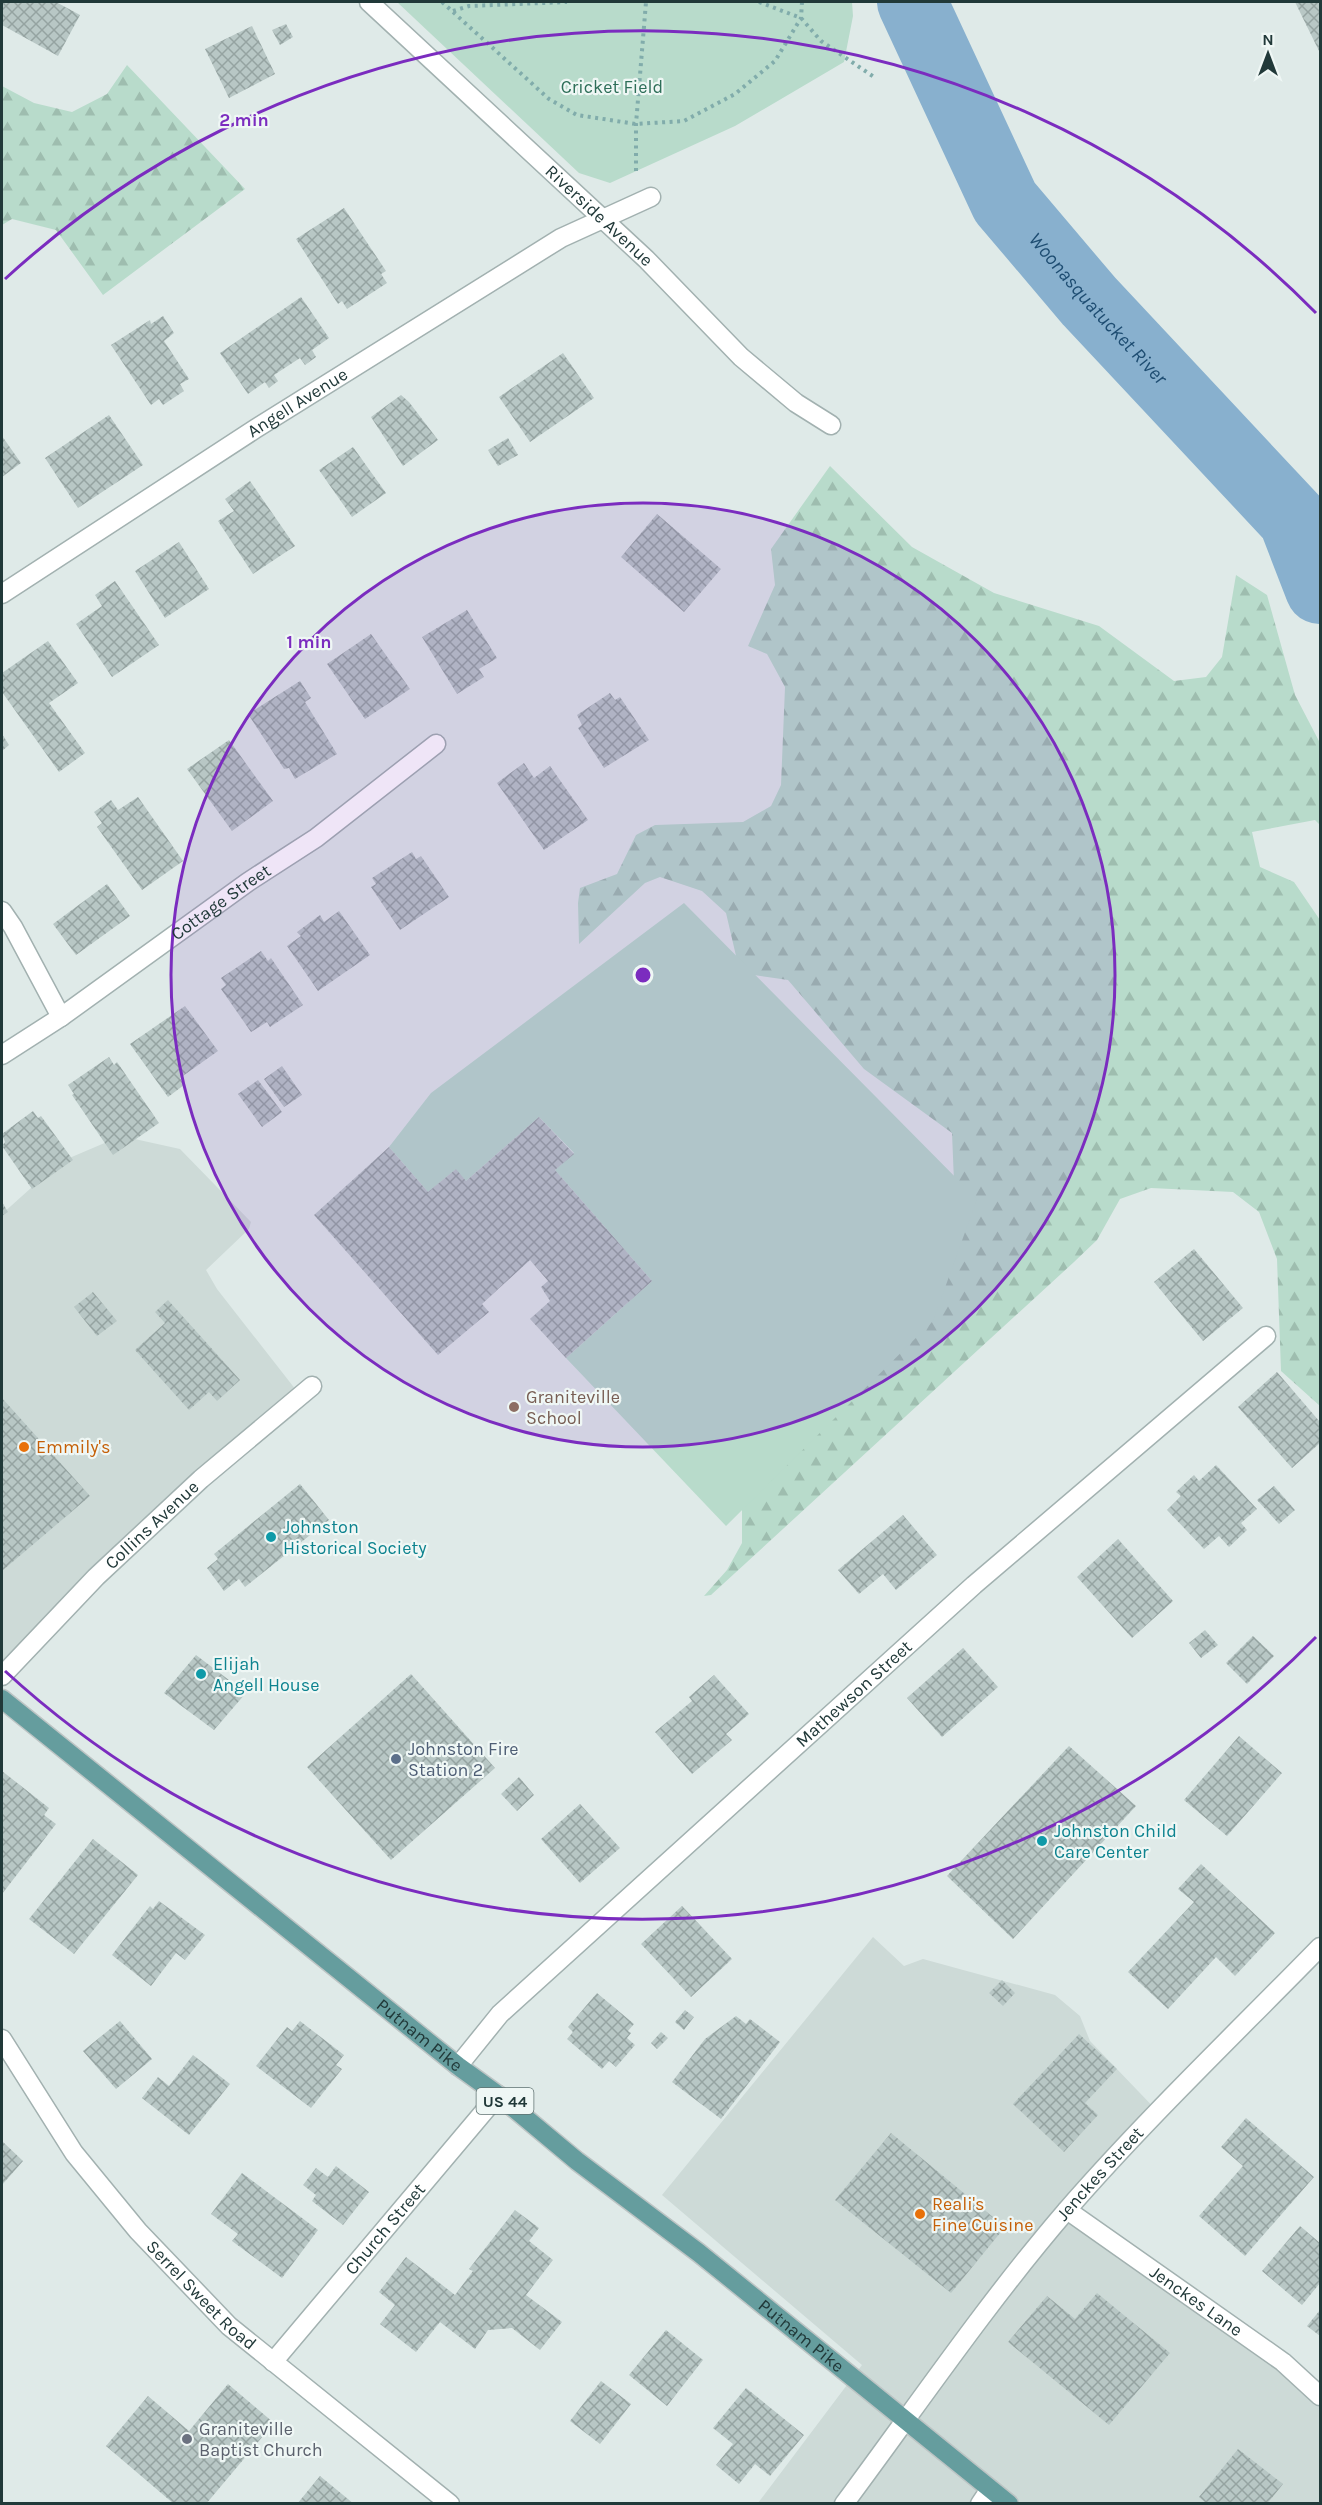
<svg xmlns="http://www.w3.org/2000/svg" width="1322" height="2505" font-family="Karla,sans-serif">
<defs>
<pattern id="forest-firs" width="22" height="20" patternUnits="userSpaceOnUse" patternTransform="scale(1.5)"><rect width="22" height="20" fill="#b8dbcb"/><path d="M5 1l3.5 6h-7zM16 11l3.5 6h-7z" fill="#9ebdaf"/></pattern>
<pattern id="building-cross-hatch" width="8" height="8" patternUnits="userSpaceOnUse" patternTransform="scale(1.5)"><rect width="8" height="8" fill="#b8c7c5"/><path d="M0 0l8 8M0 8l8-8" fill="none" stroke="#95a3a1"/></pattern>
</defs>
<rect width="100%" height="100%" fill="#dfeae8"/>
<path fill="#cddad7" d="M121,1136L180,1149L251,1222L249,1229L206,1270L217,1289L303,1399L297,1413L135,1543L2,1671V1214L60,1162Z
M873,1937L904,1966L923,1959L1055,1995L1080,2016L1090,2041L1162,2116L1076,2206L1320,2386V2503H758L862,2365L662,2195Z"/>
<path fill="url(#forest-firs)" d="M127,65L245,189L103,295L56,230L12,219L2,225V86L34,103L72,112L107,94Z
M830,466L912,547L994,593L1099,626L1174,681L1206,677L1222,657L1236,575L1267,595L1295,695L1320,743V825L1315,820L1252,832L1260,867L1294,882L1320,920V1406L1281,1371L1277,1259L1259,1212L1233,1192L1151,1188L1120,1199L1097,1240L1074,1262L711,1595L704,1596L727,1570L742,1543V1488L954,1182L952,1133L864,1069L788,980L740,973L726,913L702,891L660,877L645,883L579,944L578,903L580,888L617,874L636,835L655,825L743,822L771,806L781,785L785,687L767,654L748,646L775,585L771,549Z"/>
<path fill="#b8dbcb" d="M397,2H852L853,16L844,62L735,126L610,183L579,173Z
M684,903L977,1199L933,1321L726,1526L566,1358L652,1281L555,1170L574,1153L539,1117L466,1181L455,1170L428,1192L389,1147L431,1093Z"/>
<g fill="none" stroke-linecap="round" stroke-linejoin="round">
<path stroke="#88b0ce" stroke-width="70" id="s1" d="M912,2L1005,202L1089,301L1293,519L1320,589"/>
</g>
<path fill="url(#building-cross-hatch)" d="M2,2H56L80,15L58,56L2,25Z
M1295,2H1320V53Z
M286,24L293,37L280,45L272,30Z
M252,26L275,74L229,98L205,49Z
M344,208L386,271L381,274L387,283L347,309L342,301L338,304L296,239Z
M301,297L329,338L312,350L316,357L305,365L300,358L274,375L278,381L269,388L265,382L248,394L220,353Z
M163,316L174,333L164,341L189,379L180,384L184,391L163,405L159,399L151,405L111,345L150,320L151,324Z
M563,353L594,398L530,442L499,397Z
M401,395L409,402L438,440L403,466L371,417Z
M109,415L143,465L78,508L45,458Z
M2,436L21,463L2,477Z
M508,438L518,455L498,466L488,450Z
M353,447L386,493L352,517L319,470Z
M250,481L295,546L253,574L218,521L234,511L225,499Z
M657,514L721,569L684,612L621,557Z
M179,542L209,589L165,618L135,571Z
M115,581L159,645L112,677L76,624L102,606L95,595Z
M467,610L497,658L479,669L484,677L457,694L422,637Z
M371,634L410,689L365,719L327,664Z
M48,641L78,683L49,703L85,753L59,772L2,692V673Z
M300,681L311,698L305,702L337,754L295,779L289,768L284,769L248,714Z
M610,693L615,700L620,697L649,740L604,768L578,728L582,725L577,715Z
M2,734L9,745L2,751Z
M229,740L273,801L232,831L187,769Z
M524,763L534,778L550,766L588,820L544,850L497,783Z
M138,797L183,861L142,890L97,827L102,823L94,812L111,800L118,810Z
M412,852L416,859L421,856L449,897L400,930L371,887L376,884L372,878Z
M107,884L130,916L76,955L53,924Z
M339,911L370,955L318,991L287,946L301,936L297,932L320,915L324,922Z
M261,951L268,961L271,958L303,1005L270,1027L267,1022L251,1032L221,989L226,985L221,978Z
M185,1006L218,1051L180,1078L184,1085L168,1097L130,1044Z
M109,1057L114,1065L117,1062L159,1123L113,1155L72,1095L74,1094L68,1085Z
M282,1066L302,1095L284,1107L264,1079Z
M258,1080L282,1112L262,1127L238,1094Z
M33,1111L38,1118L41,1116L73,1160L32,1189L2,1146L5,1142L2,1134Z
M539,1117L574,1154L555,1170L652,1281L566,1358L530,1319L550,1301L541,1287L548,1281L530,1260L482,1304L489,1312L438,1355L314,1215L389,1147L428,1192L456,1169L466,1181Z
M2,1202L8,1212L2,1216Z
M1194,1249L1243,1308L1203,1341L1154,1282Z
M93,1292L117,1321L97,1336L74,1307Z
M168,1300L240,1380L217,1401L209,1392L189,1410L135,1350L165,1323L155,1312Z
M1277,1372L1320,1422V1443L1292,1468L1238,1407Z
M2,1398L90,1496L2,1571Z
M1216,1465L1257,1509L1241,1523L1247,1530L1229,1547L1219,1536L1204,1549L1167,1510L1181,1496L1176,1492L1194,1475L1199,1481Z
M300,1484L329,1520L245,1587L239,1579L224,1591L207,1568L218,1559L214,1554Z
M1274,1486L1295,1510L1279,1524L1257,1500Z
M903,1515L937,1555L896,1590L883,1574L859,1594L838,1570Z
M1118,1539L1173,1601L1132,1638L1077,1577Z
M1205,1630L1218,1645L1201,1658L1189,1643Z
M1253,1636L1274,1656L1247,1684L1226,1663Z
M963,1648L998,1687L942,1737L907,1698Z
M196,1655L246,1693L214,1730L164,1693Z
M411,1674L495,1768L391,1860L307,1767Z
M714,1675L749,1714L726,1734L732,1740L692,1774L655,1732L692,1701L689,1697Z
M1239,1736L1282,1773L1227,1836L1184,1800Z
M1069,1746L1136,1806L1013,1939L947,1876Z
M2,1771L49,1808L44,1815L56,1824L2,1894Z
M519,1777L534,1795L517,1811L501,1794Z
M580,1804L620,1848L580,1883L541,1839Z
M93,1839L138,1875L74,1954L29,1919Z
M1201,1864L1275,1933L1235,1976L1216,1957L1168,2009L1128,1972L1194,1902L1178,1889Z
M159,1901L205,1935L185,1960L176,1953L151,1986L112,1955L150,1906L153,1909Z
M682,1906L732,1959L691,1997L641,1944Z
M1002,1980L1015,1993L1003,2006L989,1993Z
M597,1993L634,2024L628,2031L631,2033L627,2038L635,2045L616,2067L609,2061L602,2069L567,2039L573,2032L568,2027Z
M685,2010L694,2017L684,2030L675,2022Z
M736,2016L746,2024L750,2019L780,2042L721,2119L672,2082L705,2039Z
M120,2021L152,2059L116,2089L83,2051Z
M300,2021L344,2055L336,2065L342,2069L311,2108L256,2066L287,2027L292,2031Z
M661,2032L668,2038L657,2049L651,2043Z
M1079,2034L1117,2069L1085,2103L1098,2115L1064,2152L1013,2104Z
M193,2055L230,2084L189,2135L142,2098L158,2077L169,2086Z
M1246,2118L1314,2177L1245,2256L1199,2216L1243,2166L1221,2147Z
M891,2133L1005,2227L951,2293L835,2200Z
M2,2141L23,2161L2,2185Z
M336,2166L369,2192L343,2225L312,2201L316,2195L303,2185L316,2168L328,2177Z
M242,2173L318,2230L282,2278L232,2241L238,2234L211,2214Z
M515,2210L539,2228L529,2241L553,2260L526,2295L562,2322L540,2350L512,2328L488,2330L475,2349L440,2322L416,2352L380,2324L395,2305L379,2292L406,2257L455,2295L473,2271L469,2269Z
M1300,2226L1320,2243V2283L1302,2305L1262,2271Z
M1097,2293L1170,2353L1109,2425L1008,2342L1047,2296L1075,2319Z
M1320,2310V2336L1307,2326Z
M666,2330L703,2360L667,2406L629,2375Z
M601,2381L631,2404L600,2444L570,2421Z
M228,2384L274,2423L206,2504H174L106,2446L148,2396L189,2431Z
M746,2388L804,2435L770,2476L755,2464L739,2484L716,2465L733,2444L713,2428Z
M1238,2449L1283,2484L1267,2504H1207L1199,2497Z
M320,2476L354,2504H297Z"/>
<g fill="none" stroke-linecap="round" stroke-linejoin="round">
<g stroke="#a2b1b0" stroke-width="21">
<g id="minor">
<path id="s2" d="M369,2L646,259L741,357L796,403L831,425"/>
<path id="s3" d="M2,594L255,429L561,238L651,197"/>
<path d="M2,911L13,927L61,1017"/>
<path id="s4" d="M2,1055L61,1017L248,882L316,838L436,744"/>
<path id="s5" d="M2,1676L96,1577L201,1479L312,1386"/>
<path id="s6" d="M2,2039L74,2153L138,2231L229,2326L450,2504"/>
<path id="s7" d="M458,2066L500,2014L974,1585L1266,1336"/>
<path id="s8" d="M1067,2210L1283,2362L1320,2396"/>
<path id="s9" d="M273,2362L498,2095"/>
<path id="s10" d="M844,2504C917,2406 986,2304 1066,2211C1146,2119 1235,2034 1320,1947"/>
<path d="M980,2504L990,2489"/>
</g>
</g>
<g stroke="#bcc4c4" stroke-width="21">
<g id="major">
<path id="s11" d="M2,1699L458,2066L498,2095L577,2161L699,2253L1009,2504"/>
</g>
</g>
<path stroke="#81acab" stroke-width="4" stroke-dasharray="3 4.5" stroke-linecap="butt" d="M442,2L549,99L577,115L636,124L684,121L735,94L775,61L801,18L802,2
M759,2L801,18L821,41L874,77
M453,11L469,6L567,2
M636,171V124L646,2"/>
<use href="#minor" stroke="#fff" stroke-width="18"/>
<use href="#major" stroke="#659d9e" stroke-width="18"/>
</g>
<circle cx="643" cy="975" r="472" fill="#7b2cbf" fill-opacity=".12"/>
<g fill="none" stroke="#7b2cbf" stroke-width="3">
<circle cx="643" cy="975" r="472"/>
<path d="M1316 1637A944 944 0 0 1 5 1671M5 279A944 944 0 0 1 1316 313"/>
</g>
<circle fill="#8d6e63" stroke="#eff7f5" stroke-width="2" cx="514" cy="1407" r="6"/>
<g fill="#e8710a" stroke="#eff7f5" stroke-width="2">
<circle cx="24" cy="1447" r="6"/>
<circle cx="920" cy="2214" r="6"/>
</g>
<g fill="#0f9aa8" stroke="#eff7f5" stroke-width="2">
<circle cx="271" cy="1537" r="6"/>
<circle cx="201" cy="1674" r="6"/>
<circle cx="1042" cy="1841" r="6"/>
</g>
<circle fill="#5c6f8a" stroke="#eff7f5" stroke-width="2" cx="396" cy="1759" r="6"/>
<circle fill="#6b7280" stroke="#eff7f5" stroke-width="2" cx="187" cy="2439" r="6"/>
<g text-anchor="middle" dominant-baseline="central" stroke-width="4.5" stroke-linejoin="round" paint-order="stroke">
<rect fill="#eff7f5" stroke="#5f7271" stroke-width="1.5" x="476.5" y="2088" width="57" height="26" rx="4.5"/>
<g font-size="16" font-weight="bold" fill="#213939">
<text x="505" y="2101">US 44</text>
</g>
<g font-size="18" fill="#2d6e58" stroke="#eff7f5">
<text x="612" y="87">Cricket Field</text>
</g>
<g font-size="18" fill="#213939" stroke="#eff7f5">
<text stroke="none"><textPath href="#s2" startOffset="314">Riverside Avenue</textPath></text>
<text stroke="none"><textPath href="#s3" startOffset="352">Angell Avenue</textPath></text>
<text stroke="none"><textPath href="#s4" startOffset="267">Cottage Street</textPath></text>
<text stroke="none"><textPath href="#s5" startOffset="213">Collins Avenue</textPath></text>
<text stroke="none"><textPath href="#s7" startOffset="544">Mathewson Street</textPath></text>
<text stroke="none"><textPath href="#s11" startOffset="536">Putnam Pike</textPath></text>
<text stroke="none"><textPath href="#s10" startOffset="418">Jenckes Street</textPath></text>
<text stroke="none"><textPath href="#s9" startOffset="174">Church Street</textPath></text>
<text stroke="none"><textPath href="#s6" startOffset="326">Serrel Sweet Road</textPath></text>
<text stroke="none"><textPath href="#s8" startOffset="158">Jenckes Lane</textPath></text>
<text stroke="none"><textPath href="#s11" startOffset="1022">Putnam Pike</textPath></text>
</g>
<g font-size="18" fill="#785e54" stroke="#eff7f5" text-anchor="start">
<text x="526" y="1397">Graniteville<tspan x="526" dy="21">School</tspan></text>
</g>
<g font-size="18" fill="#c56008" stroke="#eff7f5" text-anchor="start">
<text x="36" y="1447">Emmily's</text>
<text x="932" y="2204">Reali's<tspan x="932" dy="21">Fine Cuisine</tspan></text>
</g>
<g font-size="18" fill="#0d838f" stroke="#eff7f5" text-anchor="start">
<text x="283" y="1527">Johnston<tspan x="283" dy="21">Historical Society</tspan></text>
<text x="213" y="1664">Elijah<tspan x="213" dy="21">Angell House</tspan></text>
<text x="1054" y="1831">Johnston Child<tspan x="1054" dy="21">Care Center</tspan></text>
</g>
<g font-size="18" fill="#4e5e75" stroke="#eff7f5" text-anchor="start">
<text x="408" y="1749">Johnston Fire<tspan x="408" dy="21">Station 2</tspan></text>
</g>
<g font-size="18" fill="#5b616d" stroke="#eff7f5" text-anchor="start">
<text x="199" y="2429">Graniteville<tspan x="199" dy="21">Baptist Church</tspan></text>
</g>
<g font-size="20" font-style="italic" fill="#1e4d72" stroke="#eff7f5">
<text stroke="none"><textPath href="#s1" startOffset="362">Woonasquatucket River</textPath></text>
</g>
</g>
<circle cx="643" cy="975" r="9" fill="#7b2cbf" stroke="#eff7f5" stroke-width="3"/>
<g font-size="18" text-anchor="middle" font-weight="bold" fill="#7b2cbf" stroke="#eff7f5" stroke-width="4.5" stroke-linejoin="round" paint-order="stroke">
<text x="244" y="126">2 min</text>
<text x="309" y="648">1 min</text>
</g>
<rect width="1322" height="2505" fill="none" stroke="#213939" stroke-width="6"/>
<g transform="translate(1268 54)" stroke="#eff7f5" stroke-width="4.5" paint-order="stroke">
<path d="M0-4.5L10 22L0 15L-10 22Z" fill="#213939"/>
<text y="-9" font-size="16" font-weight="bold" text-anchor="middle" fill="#213939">N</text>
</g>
</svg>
